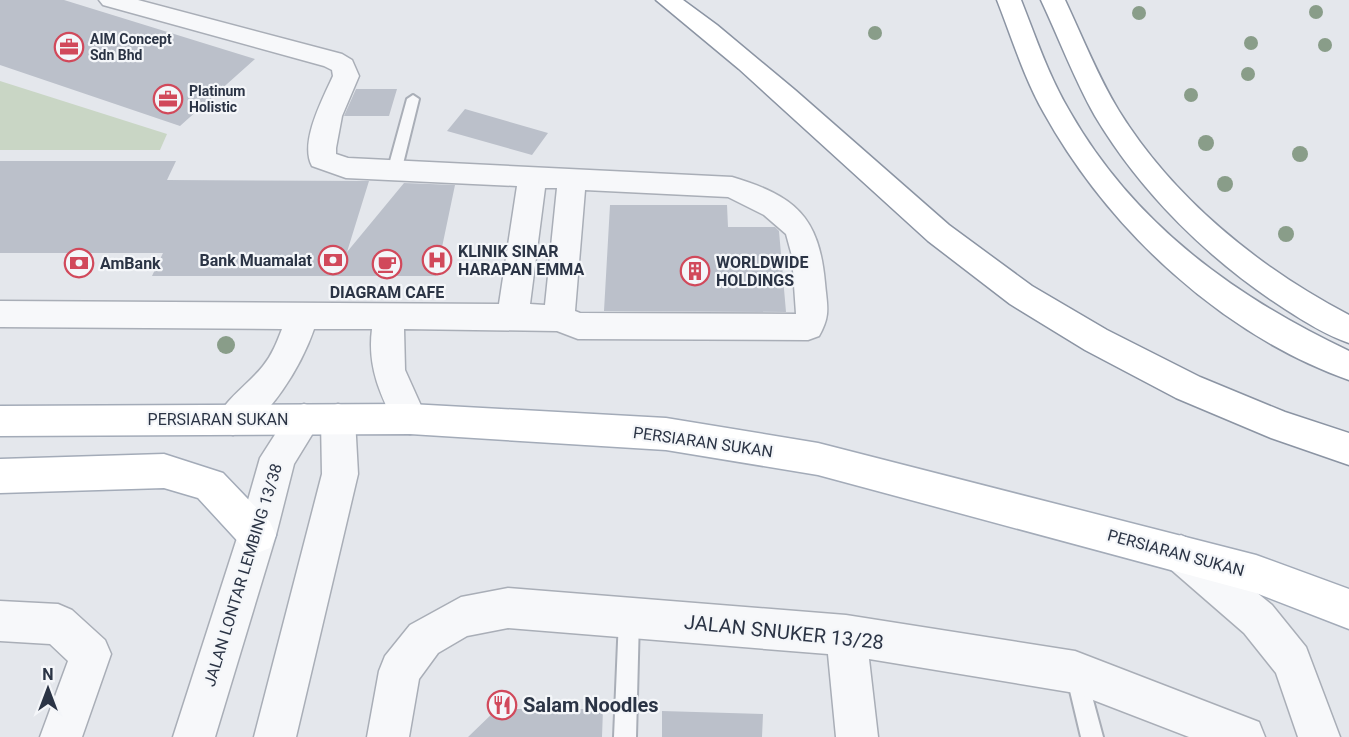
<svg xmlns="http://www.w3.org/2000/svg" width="1349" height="737" font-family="Roboto,sans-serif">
<rect width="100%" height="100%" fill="#e4e7ec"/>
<path fill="#c9d6c5" d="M0,81L167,134L160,150H0Z"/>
<path fill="#bbc0ca" d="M0,0H64L255,59L180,126L0,65Z
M356,89H397L389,116H344Z
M465,109L548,133L532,155L447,131Z
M0,161H176L167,180L369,181L347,252L404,183L455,185L436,276H152L163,253H0Z
M610,205H727L728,227H775L779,231L786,312L604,311Z
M497,709H603L602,737H468Z
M662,711L763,714L762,737H662Z"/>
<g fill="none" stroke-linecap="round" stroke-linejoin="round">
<g stroke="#a9aeb7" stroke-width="4">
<path id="service" d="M413,95L419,99L401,172L394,177L387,172L407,99Z
M629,608L636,611L639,618L636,737H614L619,618L622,611Z
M1076,664L1083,667L1086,674L1103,737H1081L1066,674L1069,667Z"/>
</g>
<g stroke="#a9aeb7" stroke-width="3">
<path id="minor" d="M99,0H138L342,54L352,60L359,76L342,116L336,148V154L348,158L732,177C795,196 819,216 825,283C827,306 831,315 819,336L808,340L578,339L557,331L404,329L405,370L427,419L422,430L410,434L398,430C381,396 367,368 372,329H314C302,364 269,422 233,435L221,431L216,420C226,398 248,385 263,366C272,355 277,342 282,329L0,327V301L499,304L517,186L346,178L312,166C299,143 323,98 333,76L332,70L324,66L103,5ZM545,188H557L545,305L530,304ZM585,190L728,197L764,215L786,234L792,256L796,314L580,313L575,311Z
M1181,535L1194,541L1272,605L1306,647L1340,737H1298L1276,673L1244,633L1168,567L1162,554L1168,541Z
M508,588L846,615L1075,651L1259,722L1265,737H1189L1075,693L869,659L878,737H836L828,654L508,628L467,636L438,653L419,679L409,737H367L379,671L385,656L410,625L461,597Z
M0,601L58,604L72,610L105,640L111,654L82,737H40L68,661L50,644L0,641Z"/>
</g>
<g stroke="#a9aeb7" stroke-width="3">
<path id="tertiary" d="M304,404L316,408L321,419L326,408L338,404L350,408L355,419L358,474L296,737H254L322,474L321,420L294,464L276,535L215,737H173L238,535L260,458L292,408Z"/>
</g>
<g stroke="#a3abb8" stroke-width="3">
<path id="primary" d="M410,404L666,418L818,443L1256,555L1349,589V629L1256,593L818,475L666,450L410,434L0,436V406Z
M164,454L223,473L270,522L276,535L270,548L257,553L244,548L198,498L164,488L0,493V459Z"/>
</g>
<g stroke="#8b94a3" stroke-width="3">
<path id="motorway" d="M656,0H683L717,25L795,90L949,225L1032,286L1107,330L1200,377L1285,412L1349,433V465L1271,438L1176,398L1085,350L1010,304L928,241L739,69Z
M997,0H1021C1036,38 1049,77 1070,112C1134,224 1235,297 1349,351V380C1222,335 1109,230 1044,113C1024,78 1012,38 997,0Z
M1041,0H1065C1082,36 1098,77 1119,111C1173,198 1259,268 1349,315V343C1326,335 1305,322 1285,309C1209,260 1141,193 1095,116C1074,79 1059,38 1041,0Z"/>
</g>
<use href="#service" fill="#f7f8fa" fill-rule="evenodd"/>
<use href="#minor" fill="#f7f8fa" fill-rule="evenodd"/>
<use href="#tertiary" fill="#f7f8fa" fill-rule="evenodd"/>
<use href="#primary" fill="#fff" fill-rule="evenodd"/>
<use href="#motorway" fill="#fff" fill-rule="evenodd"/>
</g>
<g fill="#899d89">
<circle cx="1316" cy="12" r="7"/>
<circle cx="1139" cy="13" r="7"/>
<circle cx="875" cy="33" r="7"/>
<circle cx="1251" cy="43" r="7"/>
<circle cx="1325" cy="45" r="7"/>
<circle cx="1248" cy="74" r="7"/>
<circle cx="1191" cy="95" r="7"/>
<circle cx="1206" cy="143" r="8"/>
<circle cx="1300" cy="154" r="8"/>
<circle cx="1225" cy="184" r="8"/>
<circle cx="1286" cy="234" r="8"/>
<circle cx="226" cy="345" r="9"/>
</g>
<defs>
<g id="office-ring" transform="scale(1.5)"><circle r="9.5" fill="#f4f6f9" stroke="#d1495b" stroke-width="1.5"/><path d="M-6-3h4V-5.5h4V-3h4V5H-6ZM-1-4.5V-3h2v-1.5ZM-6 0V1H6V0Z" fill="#d1495b"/></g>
<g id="bank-ring" transform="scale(1.5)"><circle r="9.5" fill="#f4f6f9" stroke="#d1495b" stroke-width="1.5"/><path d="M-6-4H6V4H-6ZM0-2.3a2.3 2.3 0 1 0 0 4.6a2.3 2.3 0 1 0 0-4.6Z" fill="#d1495b"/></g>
<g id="hospital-ring" transform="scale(1.5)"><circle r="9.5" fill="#f4f6f9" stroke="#d1495b" stroke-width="1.5"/><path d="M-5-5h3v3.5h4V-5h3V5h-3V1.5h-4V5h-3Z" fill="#d1495b"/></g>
<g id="cafe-ring" transform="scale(1.5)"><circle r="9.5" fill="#f4f6f9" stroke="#d1495b" stroke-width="1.5"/><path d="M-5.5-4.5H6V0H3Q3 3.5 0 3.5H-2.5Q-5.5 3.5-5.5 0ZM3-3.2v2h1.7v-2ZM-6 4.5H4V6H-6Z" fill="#d1495b"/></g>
<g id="building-ring" transform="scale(1.5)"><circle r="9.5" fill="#f4f6f9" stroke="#d1495b" stroke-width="1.5"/><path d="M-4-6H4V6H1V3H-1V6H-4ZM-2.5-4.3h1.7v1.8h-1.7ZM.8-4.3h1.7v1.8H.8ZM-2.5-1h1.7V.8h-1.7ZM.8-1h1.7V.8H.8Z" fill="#d1495b"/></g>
<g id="restaurant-ring" transform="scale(1.5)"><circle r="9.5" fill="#f4f6f9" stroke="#d1495b" stroke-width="1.5"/><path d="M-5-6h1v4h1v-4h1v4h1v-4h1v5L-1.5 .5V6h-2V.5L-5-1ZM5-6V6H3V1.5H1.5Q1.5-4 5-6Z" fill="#d1495b"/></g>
</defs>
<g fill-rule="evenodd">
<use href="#office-ring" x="69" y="47"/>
<use href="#office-ring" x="168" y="99"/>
<use href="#bank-ring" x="333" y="260"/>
<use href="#hospital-ring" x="437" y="260"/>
<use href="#bank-ring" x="79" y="263"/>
<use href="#cafe-ring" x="387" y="264"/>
<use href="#building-ring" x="695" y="271"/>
<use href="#restaurant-ring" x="502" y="705"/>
</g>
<g text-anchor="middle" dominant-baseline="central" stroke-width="4.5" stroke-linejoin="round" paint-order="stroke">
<g font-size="14" font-weight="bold" fill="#2b3445" stroke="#f4f6f9" text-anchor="start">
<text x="90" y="39">AIM Concept<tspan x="90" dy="16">Sdn Bhd</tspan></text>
<text x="189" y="91">Platinum<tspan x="189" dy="16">Holistic</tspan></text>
</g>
<g font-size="16" font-weight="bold" fill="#2b3445" stroke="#f4f6f9" text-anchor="start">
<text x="458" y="251">KLINIK SINAR<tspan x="458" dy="18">HARAPAN EMMA</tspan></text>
<text x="312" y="260" text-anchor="end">Bank Muamalat</text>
<text x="716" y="262">WORLDWIDE<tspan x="716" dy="18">HOLDINGS</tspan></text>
<text x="100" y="263">AmBank</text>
<text x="387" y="292" text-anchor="middle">DIAGRAM CAFE</text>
</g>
<g font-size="16" fill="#2b3445" stroke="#f4f6f9">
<text x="218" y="419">PERSIARAN SUKAN</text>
<text transform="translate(703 442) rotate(8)">PERSIARAN SUKAN</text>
<text transform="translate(1176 553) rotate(15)">PERSIARAN SUKAN</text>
<text transform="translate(243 575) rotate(-73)">JALAN LONTAR LEMBING 13/38</text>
</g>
<g font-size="20" fill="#2b3445" stroke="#f4f6f9">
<text transform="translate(784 632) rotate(6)">JALAN SNUKER 13/28</text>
</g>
<g font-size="20" font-weight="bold" fill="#2b3445" stroke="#f4f6f9" text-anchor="start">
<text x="523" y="705">Salam Noodles</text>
</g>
</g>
<g transform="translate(48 689)" stroke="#f4f6f9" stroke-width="4.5" paint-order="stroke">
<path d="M0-4.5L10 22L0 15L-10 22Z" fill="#2b3445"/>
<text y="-9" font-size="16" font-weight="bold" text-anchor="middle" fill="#2b3445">N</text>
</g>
</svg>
